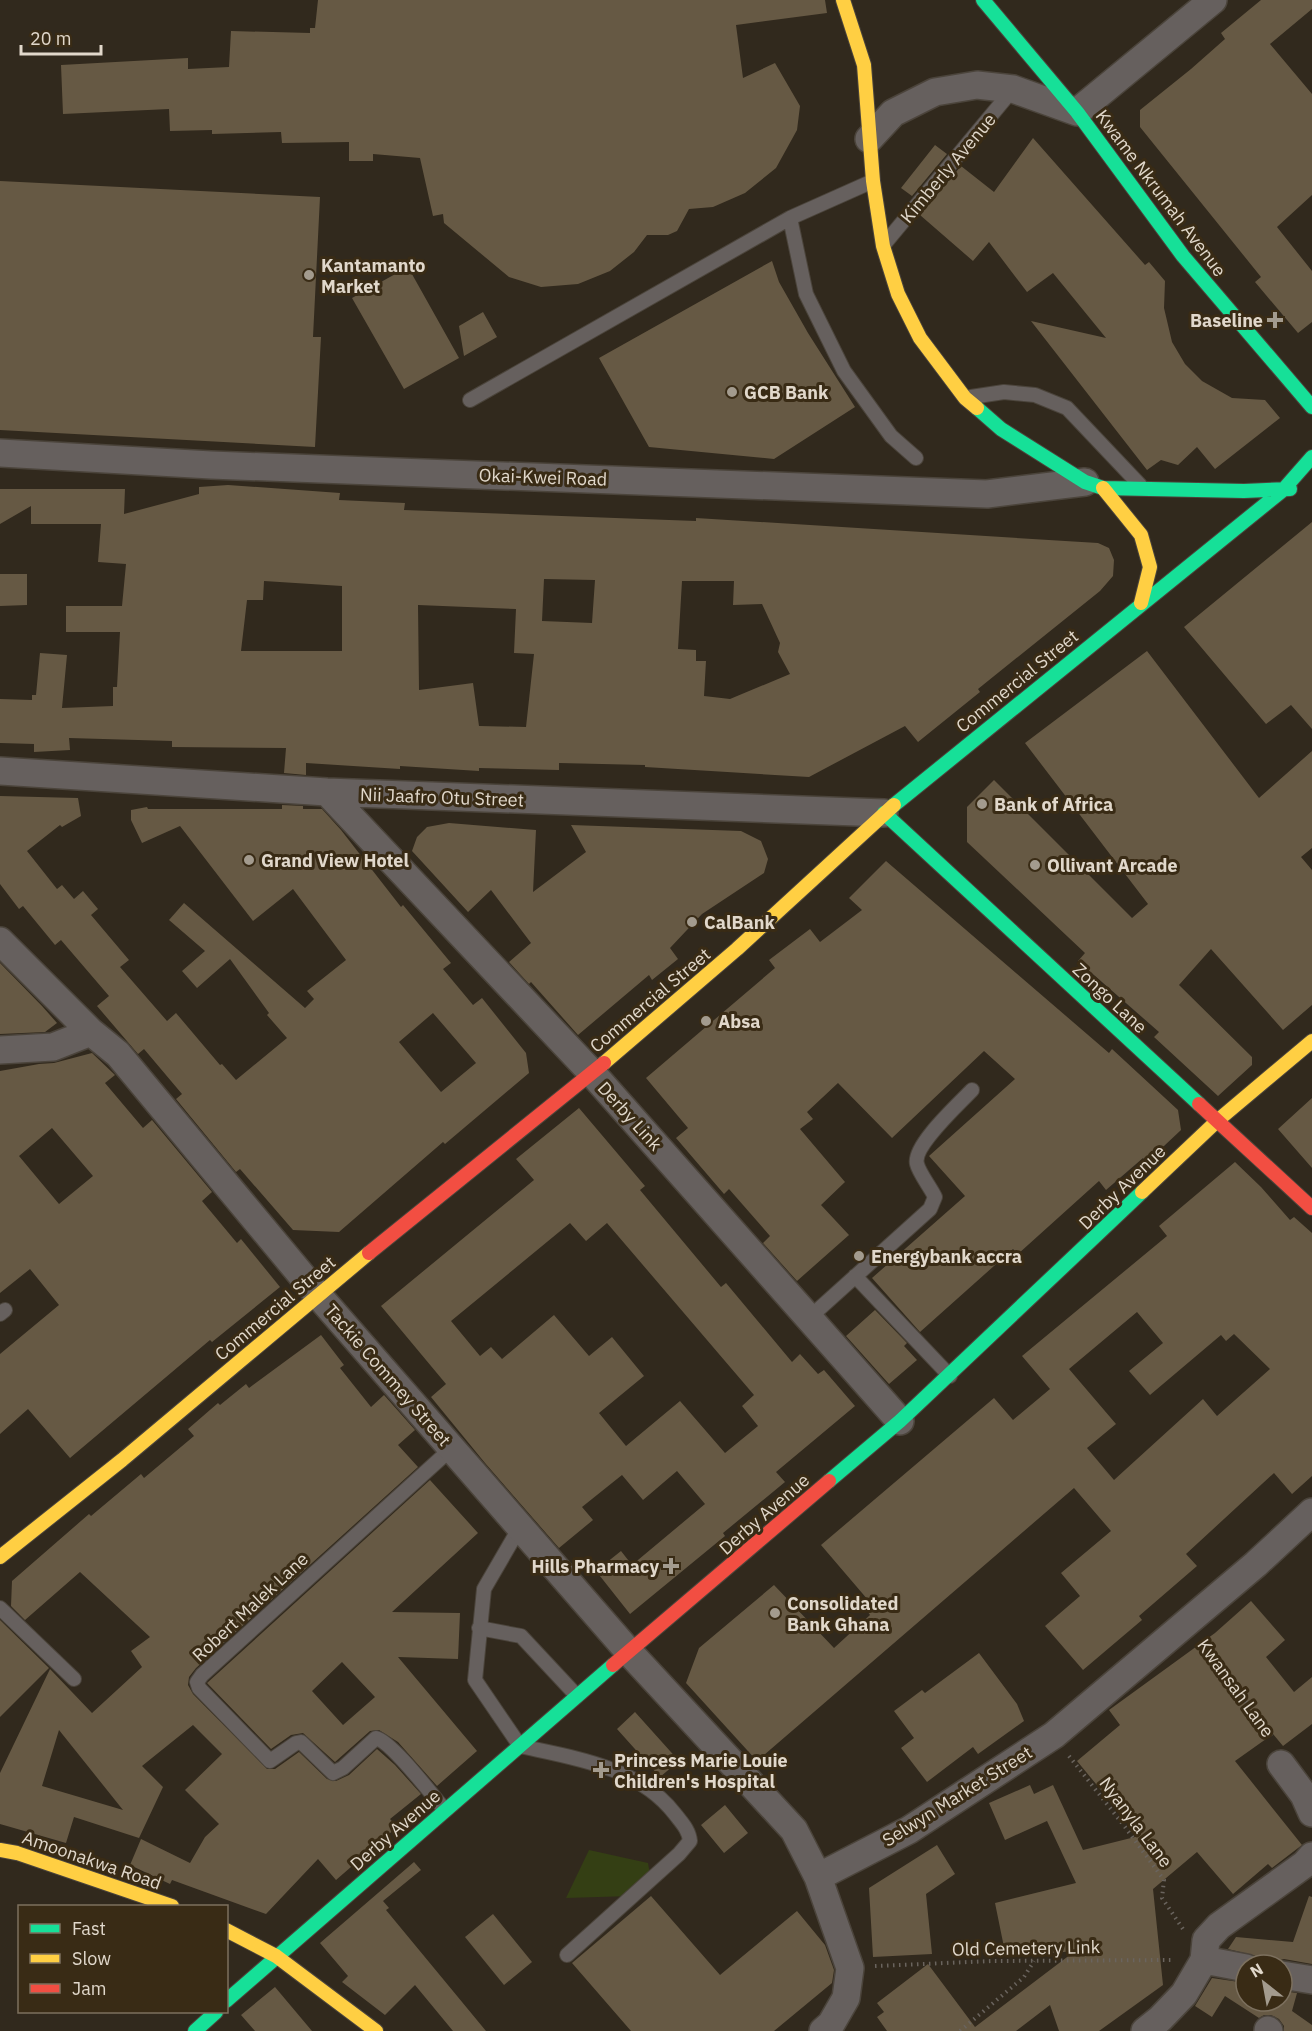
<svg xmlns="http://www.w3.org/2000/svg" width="1312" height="2031" font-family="'IBM Plex Sans',sans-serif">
<rect width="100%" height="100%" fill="#31291d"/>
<path fill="#343f14" d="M589,1850L648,1863L651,1880L631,1896L566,1898Z"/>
<path fill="#665944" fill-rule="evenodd" d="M318,0H825L827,13L736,25L743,78L775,63L800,106L797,130L776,168L745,193L713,207L689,209L677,231L668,235H647L634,252L610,271L578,284L541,287L509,277L444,223L443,214L433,216L420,158L373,154V161H349V142L282,143L281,132L212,134V130L170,131L169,109L63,114L61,65L188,58V69L229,67L231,31L310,33V28H315Z
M1261,0H1312V9L1270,44L1312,94V195L1277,227L1312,271V322L1298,333L1255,282L1261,277L1140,127V110L1191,69L1225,39L1221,33Z
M1033,138L1145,265L1149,262L1165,281L1164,308L1172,342L1185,364L1202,381L1232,398L1265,400L1280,418L1215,469L1197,447L1178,465L1161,460L1147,470L1031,321L1106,338L1053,273L1027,292L989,242L973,261L920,215L961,166L994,192Z
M935,145L947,154L912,196L901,188Z
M0,181L320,197L313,337H321L315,447L0,430Z
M772,261L779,282L808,333L855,407L774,459L649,447L599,358Z
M408,267L459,358L404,389L352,298Z
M483,312L497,337L464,356L459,326Z
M228,485L340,493L339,500L405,503L404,510L696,521V518L1098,543L1109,548L1114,560L1113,576L1100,591L978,689L980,692L918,742L905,726L809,777L645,767V765L559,763V770L479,768V771L400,766V769L306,763V775L284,773L286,748L172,747V741L69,738L70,750L34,752V744L0,743V699L32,700V695H36L40,653L67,655L62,708L113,706V687H117L120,632H66V606H122L126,564L98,562L101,524H31V506L0,524V489H125L124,514L199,494V487ZM544,579L595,580L592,623L542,621ZM264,581L342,586V651H241L247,600H263ZM682,581H734L733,605L762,604L780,643L778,652L790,674L730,699L704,696L706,661H696V650L678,649ZM418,605L516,609L514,653L534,654L526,727L479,726L473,683L419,690Z
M1312,522V729L1291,705L1266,724L1184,627Z
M0,574H27V605L0,606Z
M1147,651L1259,798L1312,751V848L1301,857L1312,870V1005L1283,1030L1211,949L1179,985L1252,1057V1065L1218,1096L1154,1037L1159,1032L1078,961L1085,953L967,842V807L994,780L1132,918L1148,904L1025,743Z
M0,796L78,798L81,816L62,827L60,825L27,851L57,889L62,885L74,899L83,891L98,909L91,915L129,960L120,967L167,1021L176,1013L220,1065L222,1064L236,1080L287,1038L267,1015L269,1013L230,959L197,988L182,971L205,951L169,920L184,903L305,1008L314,999L307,991L346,960L293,889L253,921L180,826L142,843L131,820V810L147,807L148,809H282V805L303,806V809H322L341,830L401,907L403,905L451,963L443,969L473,1005L482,998L526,1053L529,1073L445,1144L443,1142L339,1232L293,1230L240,1169L236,1172L176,1099L182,1094L144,1049L138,1054L97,1006L109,996L61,940L55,945L23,906L19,909L0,884ZM433,1013L476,1063L441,1092L399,1042Z
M449,823L536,830L533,892L586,852L571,825L741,831L761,841L768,859L764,873L702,914L670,948L678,959L652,980L649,975L578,1035L531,982L529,984L509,962L531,943L491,890L468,912L412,851L417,837L427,827Z
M886,861L1109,1053L1112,1049L1178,1110L1181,1130L1147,1162L1143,1158L1106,1190L1099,1181L1018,1254L1013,1249L920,1332L872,1278L965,1196L929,1156L1015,1079L984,1051L892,1138L838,1083L807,1112L813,1119L800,1129L845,1182L821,1205L849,1235L797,1281L763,1243L770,1236L729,1189L724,1194L676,1138L688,1128L646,1078L775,968L769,960L810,929L820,942L862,910L849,898Z
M0,963L42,1006L57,1023L45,1032L0,1034Z
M92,1053L115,1075L105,1083L143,1128L152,1120L212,1192L202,1201L237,1243L241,1239L280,1287L212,1342L210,1340L70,1458L28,1409L0,1434V1354L59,1305L30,1269L0,1293V1071L39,1064L54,1063ZM52,1128L93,1176L59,1204L19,1156Z
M1312,1098V1168L1278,1129Z
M579,1108L645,1186L640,1190L721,1287L726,1283L792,1362L800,1354L818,1374L824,1370L855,1406L776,1472L785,1482L723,1533L725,1536L630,1614L596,1571L621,1551L632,1565L705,1504L677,1471L643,1500L622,1475L582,1507L593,1520L559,1548L485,1463L431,1397L446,1384L381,1306L534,1180L516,1159ZM570,1223L586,1241L607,1223L754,1395L742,1406L758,1426L725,1453L680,1401L626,1446L599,1413L644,1376L612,1337L589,1356L554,1315L502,1359L491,1347L480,1356L451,1321Z
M1235,1162L1261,1187L1290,1220L1294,1217L1312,1233V1476L1292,1494L1274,1473L1186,1554L1197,1566L1139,1616L1142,1620L1083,1670L1045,1626L1080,1596L1061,1573L1111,1531L1074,1488L757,1761L686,1683L699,1648L774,1585L834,1648L870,1615L863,1605L868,1600L821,1545L994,1398L1013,1420L1050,1389L1022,1356L1167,1236L1159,1226ZM1137,1312L1163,1343L1129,1371L1150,1395L1221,1335L1226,1341L1234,1334L1270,1369L1217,1416L1203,1399L1114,1480L1087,1448L1116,1424L1069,1369Z
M875,1310L907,1343L904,1346L917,1360L889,1384L846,1336Z
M321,1335L344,1365L340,1368L371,1407L384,1395L415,1430L398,1445L418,1467L196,1668L189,1677L188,1685L193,1694L267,1769H275L299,1752L327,1779L336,1781L349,1775L377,1749L395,1765L421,1794L390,1819L397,1827L336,1880L318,1859L266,1914L172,1880L170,1884L130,1865L141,1839L190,1863L205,1837L219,1824L185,1790L222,1754L193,1725L142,1766L163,1787L139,1838L74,1817L66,1843L0,1824V1773L50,1669L92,1713L142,1667L131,1651L150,1637L80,1572L25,1620L11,1606L12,1581L89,1514L91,1516L141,1474L144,1478L194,1436L188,1429L218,1403L220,1405L246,1384L249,1388ZM59,1730L123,1810L42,1786Z
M430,1480L478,1533L392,1612L460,1613L458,1659L398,1657L477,1751L437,1786L398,1742L379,1730L370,1731L335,1762L303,1733L291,1735L271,1749L207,1683ZM342,1662L375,1697L343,1725L312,1691Z
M1251,1601L1285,1640L1266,1657L1294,1692L1312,1677V1724L1283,1746L1273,1734L1235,1761L1302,1845L1272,1868L1268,1864L1233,1894L1197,1852L1153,1889L1163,1985L1099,2031H1059L1050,2005L1016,2031H887L877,2017L884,2012L877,2003L928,1964L975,2027L1075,1951L1006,1957L995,1903L1076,1883L1047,1821L1005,1840L989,1803L1030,1785L1034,1794L1053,1785L1083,1850L1139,1836L1077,1761L1120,1725L1109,1710L1215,1633Z
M0,1620L49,1668L0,1717Z
M979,1653L1017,1704L1024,1721L978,1754L973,1747L927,1782L901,1748L914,1738L894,1711L922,1690L925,1693Z
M635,1712L679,1761L660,1777L617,1729Z
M725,1805L748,1833L724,1853L701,1825Z
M937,1845L955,1874L926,1894L932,1954L873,1957L869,1888Z
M414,1862L421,1870L383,1901L389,1908L386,1910L486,2031H453L415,1985L385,2015L342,1982L348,1976L320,1943Z
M651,1896L720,1975L797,1911L825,1945L834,1970L832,1983L774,2031H631L572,1963Z
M1309,1896L1312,1897V1964L1284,1959L1276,1961L1270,1965H1261L1256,1956L1228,1949L1236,1937L1293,1942Z
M493,1914L532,1962L504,1985L465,1937Z
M1212,1978L1246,1983V2001H1282V1991L1297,1993L1292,2011L1312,2025V2031H1284V2026L1279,2019L1271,2015H1264L1259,2018L1225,1996L1212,2017L1195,2006Z
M275,1987L312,2031H255L241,2015Z"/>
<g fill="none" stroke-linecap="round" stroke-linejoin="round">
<g stroke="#4b443b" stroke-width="16">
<path id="lane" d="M790,218L806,294L844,371L891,436L916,458
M886,242L1013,89
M971,397L1004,392L1035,395L1067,408L1140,485
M470,400L790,218L873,181
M855,1276L950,1376
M0,1314L5,1310
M809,1318L930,1209L935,1197C931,1188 919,1173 917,1164C912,1146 960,1103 972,1090
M520,1527L484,1589L475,1680L520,1746C575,1758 639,1767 675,1814C682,1823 689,1830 690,1841L679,1854L567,1955
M0,1608L74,1679
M479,1628L521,1636L577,1696
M445,1810C432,1795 392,1742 376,1738L343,1768L333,1773L301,1742L296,1743L270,1761L199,1688L197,1682L202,1675L452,1448"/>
</g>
<g stroke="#4b443b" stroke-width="30">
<path id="street" d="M869,139L893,113L935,92L977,85L1013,89L1077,112L1213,0
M0,453L211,465L987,494L1085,482
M0,771L327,792L884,813
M327,792L592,1073L900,1421
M0,941L91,1032L118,1054L318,1295L629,1652L794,1830L818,1877L850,1968L846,1998L831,2024L823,2031
M0,1050L53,1047L91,1032
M1281,1764L1304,1795L1312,1813
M818,1877L909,1830L1054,1735L1256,1564L1312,1512
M1204,1960L1246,1968
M1282,1975L1312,1980
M1268,2030L1269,2031
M1145,2031L1160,2019L1184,1994L1204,1960L1206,1940L1219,1926L1305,1864L1312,1856"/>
</g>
<g stroke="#4b443b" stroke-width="16">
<path id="fast" d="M983,0L1077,112L1183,256L1312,407
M977,408L1001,429L1085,482L1103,488L1244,491L1290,489
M894,805L1283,490L1312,457
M884,813L1199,1104
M829,1481L900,1421L1142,1192
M226,2001L613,1665
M195,2031L216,2012"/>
</g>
<g stroke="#4b443b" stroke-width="16">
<path id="slow" d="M843,0L864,65L873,181L883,246L898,294L920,338L965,398L977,408
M1103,488L1141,535L1150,567L1141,603
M604,1063L737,949L894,805
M1142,1192L1217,1121L1312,1041
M0,1557L122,1460L369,1253
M0,1850L17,1853L172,1906
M226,1930L276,1956L376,2031"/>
</g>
<g stroke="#4b443b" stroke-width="16">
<path id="jam" d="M1199,1104L1312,1208
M369,1253L604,1063
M613,1665L829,1481"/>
</g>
<path stroke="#6a645e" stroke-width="4" stroke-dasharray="1.5 4.5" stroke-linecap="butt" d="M1203,1643L1273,1739
M1069,1756L1125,1827L1164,1880L1162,1898L1183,1929
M875,1966L992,1961L1173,1960
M960,2031L1024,1977L1034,1961"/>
<use href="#lane" stroke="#66605e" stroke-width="14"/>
<use href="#street" stroke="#66605e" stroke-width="27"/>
<use href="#fast" stroke="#16e098" stroke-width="14"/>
<use href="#slow" stroke="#ffcf43" stroke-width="14"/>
<use href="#jam" stroke="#f24e42" stroke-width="14"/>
</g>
<g fill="#a39b8e" stroke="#392b15" stroke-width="2">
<circle cx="309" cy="275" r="6"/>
<path d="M1272 311h6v6h6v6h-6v6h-6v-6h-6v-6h6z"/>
<circle cx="732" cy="392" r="6"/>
<circle cx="982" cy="804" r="6"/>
<circle cx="249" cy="860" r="6"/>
<circle cx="1035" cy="865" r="6"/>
<circle cx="692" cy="922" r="6"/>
<circle cx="706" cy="1021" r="6"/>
<circle cx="859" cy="1256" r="6"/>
<path d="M668 1557h6v6h6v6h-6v6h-6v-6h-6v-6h6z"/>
<circle cx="775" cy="1613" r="6"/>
<path d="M598 1761h6v6h6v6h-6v6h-6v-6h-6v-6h6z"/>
</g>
<g text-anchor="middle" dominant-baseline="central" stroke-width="6" stroke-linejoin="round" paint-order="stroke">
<g font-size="18" fill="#e1d8cb" stroke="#392b15">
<text transform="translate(948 168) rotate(-50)">Kimberly Avenue</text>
<text transform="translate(1161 193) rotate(53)">Kwame Nkrumah Avenue</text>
<text transform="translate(543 477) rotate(2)">Okai-Kwei Road</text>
<text transform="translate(1017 681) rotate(-39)">Commercial Street</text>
<text transform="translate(442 797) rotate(2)">Nii Jaafro Otu Street</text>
<text transform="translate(1110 998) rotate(43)">Zongo Lane</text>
<text transform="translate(650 1000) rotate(-40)">Commercial Street</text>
<text transform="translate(630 1116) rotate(48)">Derby Link</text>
<text transform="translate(1122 1187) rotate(-44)">Derby Avenue</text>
<text transform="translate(275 1308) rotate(-40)">Commercial Street</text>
<text transform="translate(388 1375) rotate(49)">Tackie Commey Street</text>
<text transform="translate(764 1514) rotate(-41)">Derby Avenue</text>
<text transform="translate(250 1607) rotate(-43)">Robert Malek Lane</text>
<text transform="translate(1236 1688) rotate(54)">Kwansah Lane</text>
<text transform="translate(957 1796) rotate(-32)">Selwyn Market Street</text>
<text transform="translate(1136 1822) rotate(53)">Nyanyla Lane</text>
<text transform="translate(395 1830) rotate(-41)">Derby Avenue</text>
<text transform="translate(92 1860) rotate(19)">Amoonakwa Road</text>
<text transform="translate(1026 1948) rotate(-1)">Old Cemetery Link</text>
</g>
<g font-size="18" font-weight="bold" fill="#e1d8cb" stroke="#392b15" text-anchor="start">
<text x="321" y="265">Kantamanto<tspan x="321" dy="21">Market</tspan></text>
<text x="1263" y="320" text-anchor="end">Baseline</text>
<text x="744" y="392">GCB Bank</text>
<text x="994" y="804">Bank of Africa</text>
<text x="261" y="860">Grand View Hotel</text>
<text x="1047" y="865">Ollivant Arcade</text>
<text x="704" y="922">CalBank</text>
<text x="718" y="1021">Absa</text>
<text x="871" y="1256">Energybank accra</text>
<text x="659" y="1566" text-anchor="end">Hills Pharmacy</text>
<text x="787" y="1603">Consolidated<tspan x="787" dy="21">Bank Ghana</tspan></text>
<text x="614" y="1760">Princess Marie Louie<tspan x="614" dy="21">Children's Hospital</tspan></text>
</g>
</g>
<rect x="18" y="1905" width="210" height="108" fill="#392b15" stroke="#7c705e" stroke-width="1.5"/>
<rect x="30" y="1924" width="30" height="9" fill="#16e098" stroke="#7c705e" stroke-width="1.5"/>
<text x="72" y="1935" font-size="18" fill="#e1d8cb">Fast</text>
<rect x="30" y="1954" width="30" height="9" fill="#ffcf43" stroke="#7c705e" stroke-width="1.5"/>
<text x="72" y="1965" font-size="18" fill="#e1d8cb">Slow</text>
<rect x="30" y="1984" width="30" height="9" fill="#f24e42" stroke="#7c705e" stroke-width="1.5"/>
<text x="72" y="1995" font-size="18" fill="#e1d8cb">Jam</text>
<g transform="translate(1264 1983) rotate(329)"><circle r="28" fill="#392b15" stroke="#7c705e" stroke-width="1.5"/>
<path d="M0-4.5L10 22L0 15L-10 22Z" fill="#a39b8e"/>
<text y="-9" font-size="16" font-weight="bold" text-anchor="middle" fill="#e1d8cb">N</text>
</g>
<path d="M21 45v9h80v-9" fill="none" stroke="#e1d8cb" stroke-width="3"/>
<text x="30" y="45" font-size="18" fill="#e1d8cb" stroke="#392b15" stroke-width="4.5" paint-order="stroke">20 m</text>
</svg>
